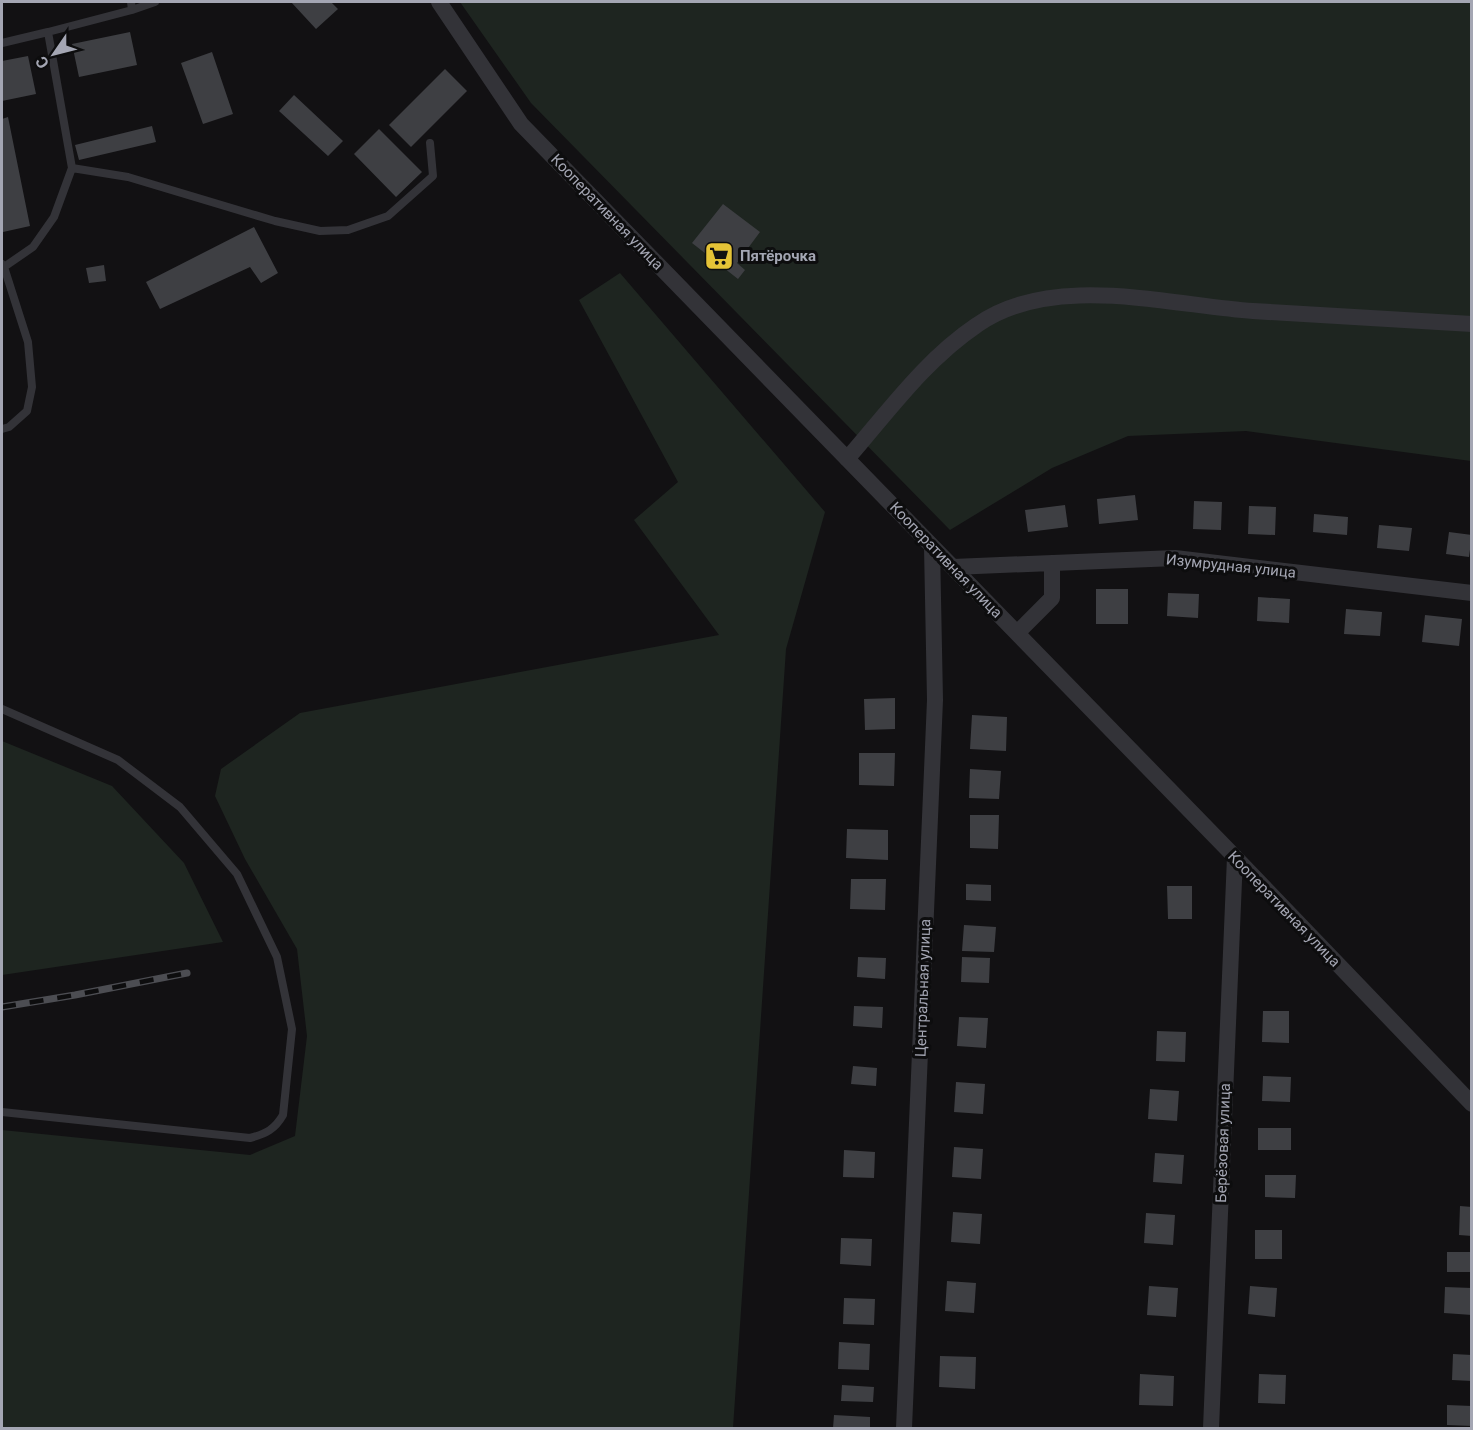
<svg xmlns="http://www.w3.org/2000/svg" width="1473" height="1430" font-family="Roboto,sans-serif">
<rect width="100%" height="100%" fill="#121113"/>
<path fill="#1e2520" d="M460,2H1471V461L1246,431L1128,436L1052,468L950,530L531,103Z
M620,273L825,512L786,649L733,1428H2V1130L250,1155L295,1136L307,1036L297,949L245,859L215,796L221,769L300,713L719,635L634,520L678,482L579,300Z
M2,741L112,786L184,863L223,942L2,975Z"/>
<path fill="#3e3f43" d="M291,2H331L338,9L316,29Z
M130,32L137,65L79,77L72,44Z
M212,52L233,114L203,124L181,63Z
M28,56L36,94L2,101V61Z
M445,69L467,91L411,147L389,125Z
M294,95L343,141L328,156L279,111Z
M8,117L30,226L3,232L2,222V119Z
M152,126L156,142L79,160L75,145Z
M379,129L422,172L396,197L354,154Z
M723,204L760,232L737,263L745,270L738,279L692,243Z
M254,227L278,273L261,283L250,267L160,309L146,282Z
M104,265L106,281L89,283L86,268Z
M1135,495L1138,520L1099,524L1097,499Z
M1194,501L1222,502L1221,530L1193,529Z
M1065,505L1068,527L1028,532L1025,510Z
M1249,506L1276,507L1275,535L1248,534Z
M1314,514L1348,517L1347,535L1313,532Z
M1379,525L1412,528L1409,551L1377,548Z
M1449,532L1472,535L1469,557L1446,554Z
M1096,589H1128V624H1096Z
M1168,593L1199,594L1198,618L1167,616Z
M1258,597L1290,599L1289,623L1257,621Z
M1346,609L1382,612L1380,636L1344,634Z
M1425,615L1462,619L1459,646L1422,642Z
M895,698V729L865,730L864,699Z
M972,715L1007,717L1006,751L970,749Z
M859,753H895L894,786L859,785Z
M970,769L1001,771L999,799L969,798Z
M970,815H999L998,849L970,848Z
M847,829L888,830V860L846,858Z
M851,879H886L885,910L850,909Z
M966,884L991,885V901L966,900Z
M1167,886H1192V919H1168Z
M964,925L996,927L994,952L962,951Z
M858,957L886,958L885,979L857,977Z
M962,957L990,958L989,983L961,982Z
M854,1006L883,1007L882,1028L853,1026Z
M1263,1011H1289V1043L1262,1042Z
M959,1017L988,1018L986,1048L957,1046Z
M1157,1031L1186,1032L1185,1062L1156,1061Z
M853,1066L877,1068L876,1086L851,1084Z
M1263,1076L1291,1077L1290,1102L1262,1101Z
M956,1082L985,1084L983,1114L954,1112Z
M1150,1089L1179,1091L1177,1121L1148,1119Z
M1258,1128H1291V1150H1258Z
M954,1147L983,1149L981,1179L952,1177Z
M844,1150L875,1152L874,1178L843,1177Z
M1155,1153L1184,1155L1182,1184L1153,1182Z
M1265,1175H1296L1295,1198L1265,1197Z
M1460,1206L1472,1207V1236L1459,1235Z
M953,1212L982,1214L980,1244L951,1242Z
M1146,1213L1175,1215L1173,1245L1144,1243Z
M1255,1230H1282V1259H1255Z
M841,1238L872,1239L871,1266L840,1264Z
M1447,1252H1472V1272H1447Z
M947,1281L976,1283L974,1313L945,1311Z
M1149,1286L1178,1288L1176,1317L1147,1315Z
M1250,1286L1277,1288L1275,1317L1248,1314Z
M1445,1287L1472,1288V1315L1444,1313Z
M844,1298L875,1299L874,1325L843,1324Z
M839,1342L870,1344L869,1370L838,1369Z
M1453,1354L1472,1355V1381L1452,1380Z
M940,1356L976,1357L975,1389L939,1387Z
M1140,1374L1174,1376L1173,1406L1139,1405Z
M1259,1374L1286,1375L1285,1404L1258,1403Z
M842,1385L874,1387L873,1402L841,1401Z
M1447,1405L1472,1406V1426L1447,1425Z
M834,1415L870,1417V1428H833Z"/>
<g fill="none" stroke-linecap="round" stroke-linejoin="round">
<path stroke="#333338" stroke-width="8" d="M131,2L132,10L48,32L72,168L128,177L275,221L320,231L348,230L388,216L433,176L430,143
M132,10L155,2
M2,43L48,32
M2,264L4,267L33,247L54,217L72,168
M2,429L9,427L27,411L32,387L28,342L4,267
M2,709L118,760L180,807L237,874L277,957L292,1029L283,1115C275,1129 266,1134 250,1138L2,1112"/>
<path stroke="#333338" stroke-width="16" d="M439,2L521,124L1235,857L1472,1104
M847,459C888,412 925,360 977,325C1052,272 1169,305 1253,311C1326,316 1399,319 1472,324
M953,567L1175,558L1472,593
M1017,633L1052,598V563
M904,1428L935,700L932,547
M1211,1428L1235,857"/>
<g stroke="#4c4d52" stroke-width="7">
<path id="rail" d="M2,1007L75,995L187,973"/>
</g>
<use href="#rail" stroke="#0d0d0e" stroke-width="4.5" stroke-dasharray="14" stroke-linecap="butt"/>
</g>
<defs>
<g id="supermarket-square" transform="scale(1.5)"><rect x="-9" y="-9" width="18" height="18" rx="4" fill="#e5c337" stroke="#0d0d0e"/><path d="M-6-5.5h2.5l.6 2H6L4.5 2H-2.5L-4.4-4H-6ZM-1.5 3.2a1.3 1.3 0 1 0 .1 0ZM3 3.2a1.3 1.3 0 1 0 .1 0Z" fill="#111"/></g>
</defs>
<g fill-rule="evenodd">
<use href="#supermarket-square" x="719" y="256"/>
</g>
<g text-anchor="middle" dominant-baseline="central" stroke-width="6" stroke-linejoin="round" paint-order="stroke">
<g font-size="15" fill="#a4a6b3" stroke="#0d0d0e">
<text transform="translate(607 212) rotate(46)">Кооперативная улица</text>
<text transform="translate(946 560) rotate(46)">Кооперативная улица</text>
<text transform="translate(1231 566) rotate(6)">Изумрудная улица</text>
<text transform="translate(1284 909) rotate(46)">Кооперативная улица</text>
<text transform="translate(923 988) rotate(-88)">Центральная улица</text>
<text transform="translate(1223 1143) rotate(-88)">Берёзовая улица</text>
</g>
<g font-size="15" font-weight="bold" fill="#a4a6b3" stroke="#0d0d0e" text-anchor="start">
<text x="740" y="256">Пятёрочка</text>
</g>
</g>
<rect width="1473" height="1430" fill="none" stroke="#a4a6b3" stroke-width="6"/>
<g transform="translate(54 54) rotate(235)" stroke="#0d0d0e" stroke-width="4.5" paint-order="stroke">
<path d="M0-4.5L10 22L0 15L-10 22Z" fill="#a4a6b3"/>
<text y="-9" font-size="16" font-weight="bold" text-anchor="middle" fill="#a4a6b3">С</text>
</g>
</svg>
